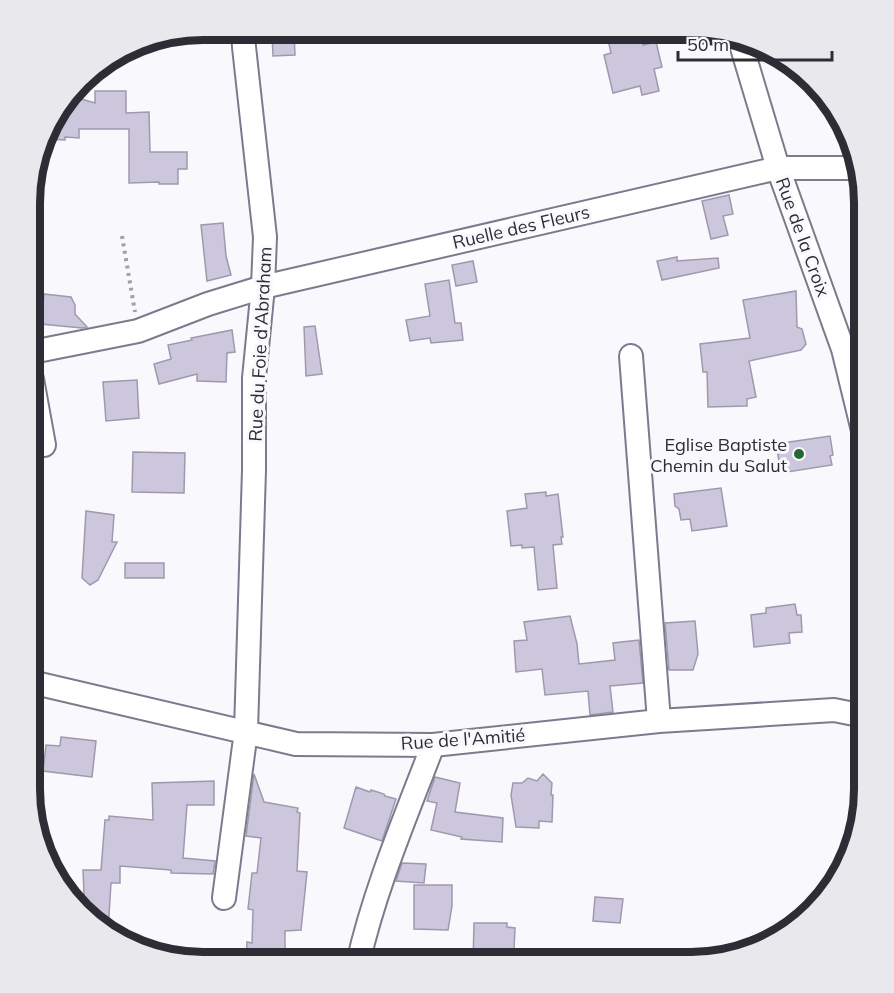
<svg xmlns="http://www.w3.org/2000/svg" width="894" height="993" font-family="Mulish,sans-serif">
<rect width="100%" height="100%" fill="#f9f8fc"/>
<path fill="#ccc7dc" stroke="#9e99ad" stroke-width="1.5" d="M294,31L295,55L273,56L272,33Z
M606,31H639L643,45L656,42L662,67L654,69L659,91L642,95L640,86L613,93L604,55L611,53Z
M95,91H126V113L149,112L150,152H187V169H178V184H159V182L129,183V129H79V138L65,137V140L45,139L51,123L71,99L78,98L95,103Z
M729,195L733,214L723,216L728,235L711,239L702,201Z
M223,223L226,256L231,275L207,281L201,225Z
M677,257V261L718,258L719,268L662,280L657,261Z
M473,261L477,282L456,286L452,265Z
M449,280L455,323H461L463,340L431,343L430,338L410,341L406,320L430,316L425,284Z
M796,291L797,327L802,329L806,344L801,350L749,361L756,397L747,399V406L708,407L707,372H703L700,344L750,338L743,300Z
M44,294L71,297L75,305V314L87,327L82,328L41,324Z
M315,326L322,374L306,376L304,327Z
M232,330L235,352L227,353L226,382L197,381V374L159,384L154,364L171,359L168,345L192,340L191,338Z
M137,380L139,418L106,421L103,382Z
M830,436L833,455L830,456L832,465L781,473L776,444Z
M133,452L185,453L184,493L132,492Z
M721,488L727,526L692,531L690,519L681,520L679,509L675,506L674,494Z
M546,492V496L558,494L563,537H561L562,544L553,545L557,588L538,590L534,547L522,548V545L511,546L507,511L527,508L525,494Z
M86,511L114,515L112,542H117L98,580L90,585L82,578Z
M125,563H164V578H125Z
M795,604L797,615H801L802,632L789,633L790,643L754,647L751,615L766,613V608Z
M570,616L577,644L579,664L615,660L613,643L639,640L643,683L610,686L613,712L590,715L588,691L545,695L542,669L516,672L514,641L527,640L524,622Z
M695,621L698,654L693,670H669L665,623Z
M61,737L96,741L92,777L43,771L46,745L60,746Z
M254,774L264,802L298,808L297,812L300,813L297,871L307,872L301,930L285,931V963H246L247,942L252,943L253,910L248,909L252,873H257L261,838L246,836Z
M543,774L552,783L551,795H553L552,822L539,821V828L516,827L511,795L513,783H522L528,778L537,781Z
M435,777L460,783L455,812L503,818L502,842L461,839L462,837L431,830L437,803L427,801Z
M214,781V805H187L183,858L215,861L213,874L171,873V870L120,866V883H111L108,932L76,902L84,895L83,870H101L105,820H109V816L153,820L152,783Z
M356,787L370,792L371,790L384,794L385,796L396,799L382,841L344,828Z
M402,863L426,864L424,883L396,881Z
M414,885H452V906L448,930L414,929Z
M595,897L623,899L620,923L593,921Z
M474,923H507V927L515,928L514,949H505V954L490,953V963H473Z"/>
<g fill="none" stroke-linecap="round" stroke-linejoin="round">
<g stroke="#7e7a8d" stroke-width="26">
<path id="street" d="M740,41L778,168L843,349L864,435
M32,352L138,331L208,304L263,287L778,168H856
M631,356L659,721
M32,379L44,445
M31,682L296,744L433,745L659,721L834,710L864,716
M224,898L246,731L254,470V378L263,287L265,237L244,47L243,30
M358,963C375,888 406,816 433,745"/>
</g>
<path stroke="#a2a0a6" stroke-width="4" stroke-dasharray="3 4.5" stroke-linecap="butt" d="M122,236L135,312"/>
<use href="#street" stroke="#fff" stroke-width="22"/>
</g>
<circle fill="#266833" stroke="#f9f8fc" stroke-width="2" cx="799" cy="454" r="6"/>
<g text-anchor="middle" dominant-baseline="central" stroke-width="6" stroke-linejoin="round" paint-order="stroke">
<g font-size="18" fill="#2e2c34" stroke="#f9f8fc">
<text transform="translate(521 227) rotate(-13)">Ruelle des Fleurs</text>
<text transform="translate(803 237) rotate(70)">Rue de la Croix</text>
<text transform="translate(260 344) rotate(-87)">Rue du Foie d'Abraham</text>
<text transform="translate(463 739) rotate(-4)">Rue de l'Amitié</text>
</g>
<g font-size="18" fill="#2e2c34" stroke="#f9f8fc" text-anchor="end">
<text x="787" y="444">Eglise Baptiste<tspan x="787" dy="21">Chemin du Salut</tspan></text>
</g>
</g>
<path d="M0 0H894V993H0ZM203 40H691A163 163 0 0 1 854 203V789A163 163 0 0 1 691 952H203A163 163 0 0 1 40 789V203A163 163 0 0 1 203 40Z" fill="#e9e8ec" fill-rule="evenodd"/>
<path fill="none" stroke="#2e2c34" stroke-width="8" d="M203 40H691A163 163 0 0 1 854 203V789A163 163 0 0 1 691 952H203A163 163 0 0 1 40 789V203A163 163 0 0 1 203 40Z"/>
<path d="M678 51v9h154v-9" fill="none" stroke="#2e2c34" stroke-width="3"/>
<text x="687" y="51" font-size="18" fill="#2e2c34" stroke="#f9f8fc" stroke-width="4.5" paint-order="stroke">50 m</text>
</svg>
